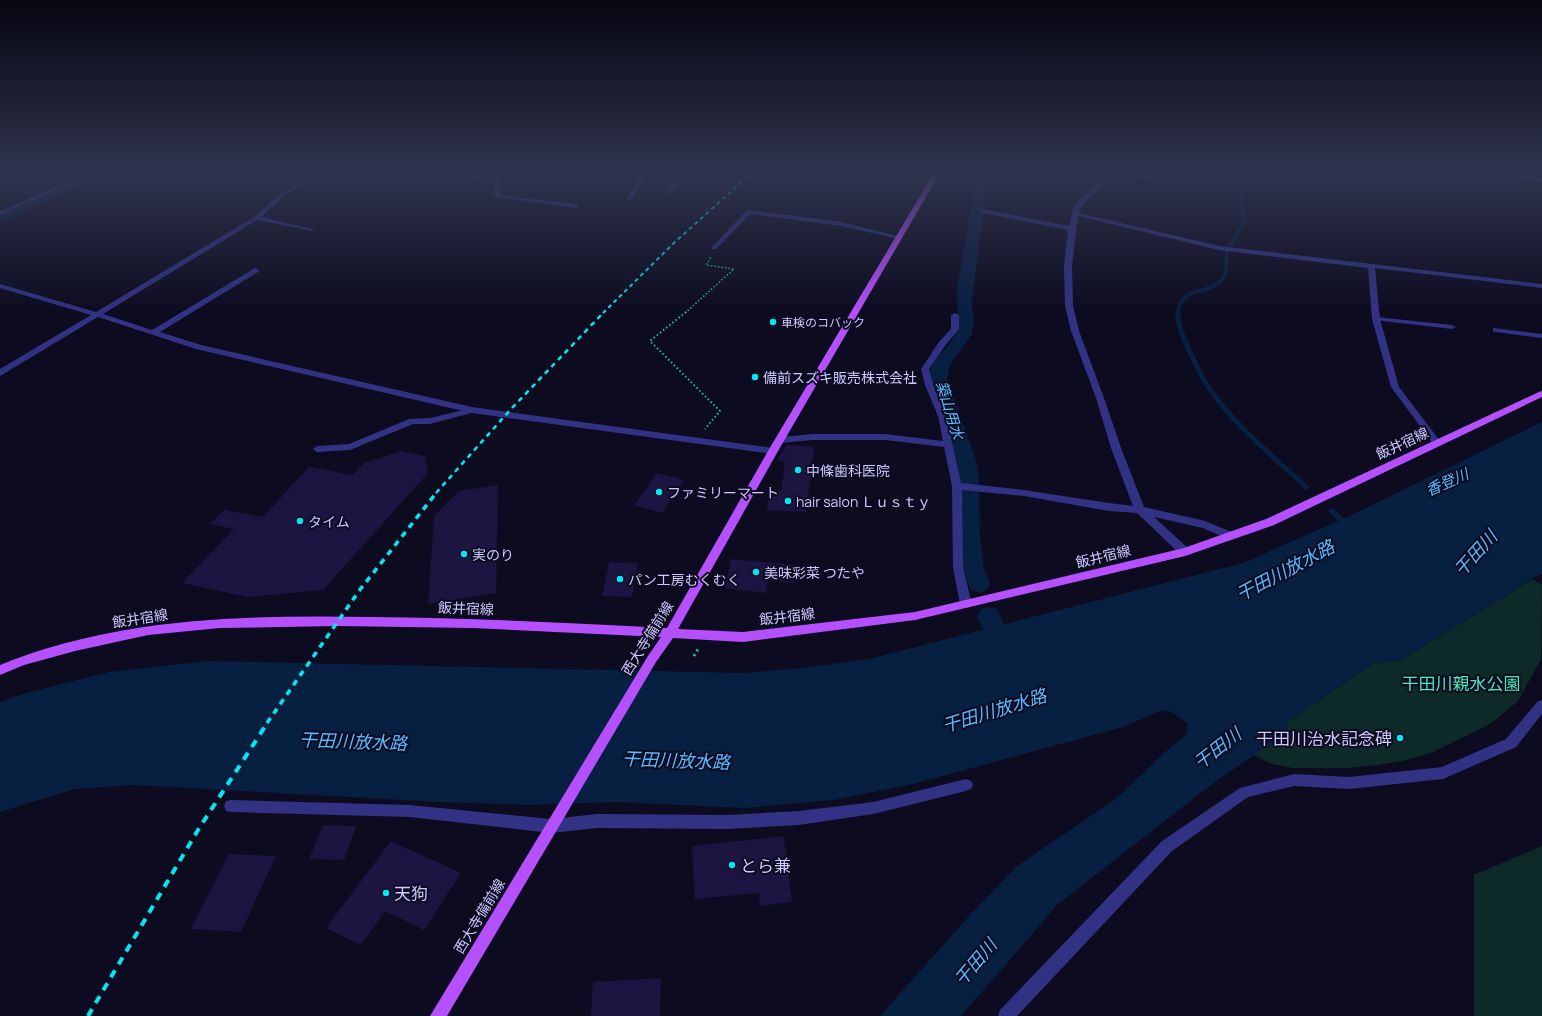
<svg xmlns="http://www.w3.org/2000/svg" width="1542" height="1016" font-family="Manrope,'Noto Sans JP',sans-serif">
<rect width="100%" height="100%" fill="#0d0b20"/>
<path fill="#0d2a28" d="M1533,579L1542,585L1541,659L1518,701L1490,724L1433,752L1403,761L1377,765L1347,768H1293L1272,764L1253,755L1288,732L1286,723L1374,663L1401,660Z
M1542,846V1016H1474V875Z"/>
<path fill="#072042" d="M1542,422V573L1401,660L1374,663L1286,723L1288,732L1216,781L1058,904L961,1016H880L970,915L1017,866L1117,798L1164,753L1187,734L1188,724L1179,717L1167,710L1161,711L1123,727L913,784L834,800L743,808L616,802L529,805L439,802L134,785L74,789L0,812V702L26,693L109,672L207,661L744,673L802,668L869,659L1243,563L1352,515Z"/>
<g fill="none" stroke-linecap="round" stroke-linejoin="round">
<path stroke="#072042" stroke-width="4" d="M1229,247L1244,223L1238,171
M1178,313C1181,283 1215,296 1224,276C1227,269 1226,259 1227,251"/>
<path stroke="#072042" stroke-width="5" d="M1178,312C1177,325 1184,338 1189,350C1195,363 1201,376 1209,388C1235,426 1273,456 1306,487"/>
<path stroke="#072042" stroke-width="6" d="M1332,511L1347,525"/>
<path fill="#072042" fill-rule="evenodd" d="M95,171H111L109,174L0,222V213Z
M977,171H989L973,290L972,306L974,320L971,336L950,365L947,379L976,460L979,481L980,537L984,568L990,584L987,590L979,593L971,590C948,548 967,502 956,459C950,439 942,419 936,399C934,393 929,385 929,378C929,359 948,351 955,335C960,324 956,303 957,290Z
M989,607L997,609L1007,631L1003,638L995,641L987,638L977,616L981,609Z"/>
</g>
<path fill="#1c1542" d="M800,171H853L842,186L800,180Z
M787,445L814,447L806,512L767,510L770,491H781L785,462L777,460Z
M401,451L425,456L428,473L323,590L248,597L182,583L234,529L210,524L224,510L263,517L309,467L353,475L364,463Z
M657,473L684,480L662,513L634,505Z
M498,485L496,593L428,604L434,516L459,491Z
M731,559L797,565L794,583L768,580L766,593L725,588Z
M609,562L638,563L632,597L602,596Z
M323,825L356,826L344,860L309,859Z
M784,836L792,902L760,906L759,893L695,899L692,846Z
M391,841L461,873L424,930L385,911L361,945L326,928Z
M229,854L276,856L241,932L191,929Z
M661,978L660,1016H591L593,982Z"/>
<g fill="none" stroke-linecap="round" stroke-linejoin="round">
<path stroke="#23b9a9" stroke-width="1.5" stroke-dasharray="1.5 2" stroke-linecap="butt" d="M685,313L734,269L706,265L711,257"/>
<path stroke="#23b9a9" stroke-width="2" stroke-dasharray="1.5 2.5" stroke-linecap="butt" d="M686,312L650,341L720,411L705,429"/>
<path stroke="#23b9a9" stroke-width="3" stroke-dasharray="2 3.5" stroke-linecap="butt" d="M694,656L698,649"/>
<path fill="#313283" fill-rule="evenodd" d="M643,171H649L631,200H627L626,199Z
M1376,317L1452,325L1456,327L1452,329L1374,320L1372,319Z
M1493,328L1542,334V338L1496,332H1493Z
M472,408L476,410L475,412L430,424H413L350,450L317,452L313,449L317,446L349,444L409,419L430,418Z"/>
<path fill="#313283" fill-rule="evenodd" d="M92,171H99L0,215V211Z
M318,171H325L284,196L261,217L313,229V231L257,220L103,314L152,330L255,268L259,270L258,272L160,332L201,345L472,407L773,448L778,451L773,454L472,413L196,349L98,317L0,376V369L91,315L0,288V284L96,312L254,217L280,194Z
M443,171H453L494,180L493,171H499L501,183L500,195L576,204L579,206L576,208L495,197V184Z
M680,171H686L672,193H668L667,192Z
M1063,171L1132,175L1179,171H1198L1195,173L1132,179L1105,178C1102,193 1082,199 1079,213L1219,246L1542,284V288L1375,268L1380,319L1399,387L1440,441L1442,443L1437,446L1434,445L1391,387L1372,319L1368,268L1219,250L1078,216L1072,266L1073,306L1079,331L1104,398L1121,448L1144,507L1205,521L1234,533L1235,536L1234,539L1230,540L1203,528L1154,517L1189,549L1190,552L1189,555H1181L1137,513L1109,511L1024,496L962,490L963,568L972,604L970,607L966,608L962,607L960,604L953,568L952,486L944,447L885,440H813L780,443L775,440L780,437L813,434H885L943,441L938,416L925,385L921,369L939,342L951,329V315L955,313L959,315V329L945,346L929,369L933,385L946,416L961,483L1024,490L1109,503L1133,506L1111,448L1096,398L1071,331L1065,306L1064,266L1068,230L983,213L980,211L983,209L1069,226C1071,221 1071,213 1074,207C1079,196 1096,191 1099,177L1066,173Z
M1482,171H1494L1542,179V183Z
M748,210L841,222L902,237L899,239L841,226L750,214L716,249H712V247L746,211Z
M1542,700V714L1516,747L1443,779L1349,789L1294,786L1248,797L1172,851L1017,1016H998L1000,1010L1162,841L1240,788L1294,774L1349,777L1442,767L1506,739L1538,701Z
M966,779L971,781L973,785L971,789L966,791L873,814L799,825L728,829L597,828L551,833L410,817L231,812L226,811L224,806L226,801L231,800L410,805L551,819L597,814L728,815L799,811L873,802Z"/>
<path fill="#b550ff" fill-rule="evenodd" d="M935,171H941L778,451L678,629L743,632L915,612L1184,548L1266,519L1539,392L1542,391V397L1274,525L1185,556L915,620L743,642L673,638L656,662L447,1016H430L648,656L661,637L473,628L338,626L220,628L148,635L75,651L24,665L0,675V665C118,617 247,615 373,617C471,618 569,623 667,628L768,451Z"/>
<path stroke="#00e8f4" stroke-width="2" stroke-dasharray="4 3.5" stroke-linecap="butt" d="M603,313L675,242L754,171"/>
<path stroke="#00e8f4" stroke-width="2.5" stroke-dasharray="5 4.5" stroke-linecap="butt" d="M436,493L512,408L604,312"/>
<path stroke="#00e8f4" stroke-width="3.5" stroke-dasharray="6 5.5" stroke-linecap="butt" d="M267,723L359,591L437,492"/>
<path stroke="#00e8f4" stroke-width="4" stroke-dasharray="8 7" stroke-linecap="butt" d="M88,1016L198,830L268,722"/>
</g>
<linearGradient id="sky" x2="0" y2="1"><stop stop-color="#070612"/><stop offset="0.55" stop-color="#2f344e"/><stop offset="1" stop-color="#2f344e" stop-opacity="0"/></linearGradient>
<rect width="1542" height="313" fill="url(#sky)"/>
<g fill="#00e8f4" stroke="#0d0b20" stroke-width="1.5">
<circle cx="773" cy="322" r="4"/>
<circle cx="755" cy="377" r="4"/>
<circle cx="798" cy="470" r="4"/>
<circle cx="659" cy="492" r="4"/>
<circle cx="788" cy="501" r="4"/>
<circle cx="300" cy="521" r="4"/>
<circle cx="464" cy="554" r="4"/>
<circle cx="756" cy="572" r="4"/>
<circle cx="620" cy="579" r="4"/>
<circle cx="1400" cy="738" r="4"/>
<circle cx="732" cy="865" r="4"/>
<circle cx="386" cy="893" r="4"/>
</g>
<g text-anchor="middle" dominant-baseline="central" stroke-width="4" stroke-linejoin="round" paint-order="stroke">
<g font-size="12" fill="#cdc9ff" stroke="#0d0b20" text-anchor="start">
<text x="781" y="322">車検のコバック</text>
</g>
<g font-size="14" fill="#cdc9ff" stroke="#0d0b20" text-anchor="start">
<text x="763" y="377">備前スズキ販売株式会社</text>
<text x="806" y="470">中條歯科医院</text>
<text x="667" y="492">ファミリーマート</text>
<text x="796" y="501">hair salon Ｌｕｓｔｙ</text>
<text x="308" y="521">タイム</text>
<text x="472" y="554">実のり</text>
<text x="764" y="572">美味彩菜 つたや</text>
<text x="628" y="579">パン工房むくむく</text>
</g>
<g font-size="14" fill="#cdc9ff" stroke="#0d0b20">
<text transform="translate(1402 443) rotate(-25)">飯井宿線</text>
<text transform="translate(1103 556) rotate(-14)">飯井宿線</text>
<text transform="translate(466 608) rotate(2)">飯井宿線</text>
<text transform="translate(787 616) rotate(-7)">飯井宿線</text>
<text transform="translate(140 618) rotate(-9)">飯井宿線</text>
<text transform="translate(647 638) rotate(-58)">西大寺備前線</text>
<text transform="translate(479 916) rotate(-59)">西大寺備前線</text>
</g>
<g font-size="15" font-style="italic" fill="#57baff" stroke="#0d0b20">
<text transform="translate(950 410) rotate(73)">築山用水</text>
<text transform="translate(1447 482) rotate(-24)">香登川</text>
</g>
<g font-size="17" fill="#4be9b9" stroke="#0d0b20">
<text x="1461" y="683">干田川親水公園</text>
</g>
<g font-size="17" fill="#cdc9ff" stroke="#0d0b20" text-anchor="start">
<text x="1392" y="738" text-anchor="end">干田川治水記念碑</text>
<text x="740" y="865">とら兼</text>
<text x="394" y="893">天狗</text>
</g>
<g font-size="18" font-style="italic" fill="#57baff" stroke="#0d0b20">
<text transform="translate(1475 553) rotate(-48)">干田川</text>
<text transform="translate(1285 570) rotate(-28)">干田川放水路</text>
<text transform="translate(994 710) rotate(-17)">干田川放水路</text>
<text transform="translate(353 741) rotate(2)">干田川放水路</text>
<text transform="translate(1217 748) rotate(-38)">干田川</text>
<text transform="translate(676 760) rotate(2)">干田川放水路</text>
<text transform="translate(975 962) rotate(-50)">干田川</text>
</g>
</g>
</svg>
